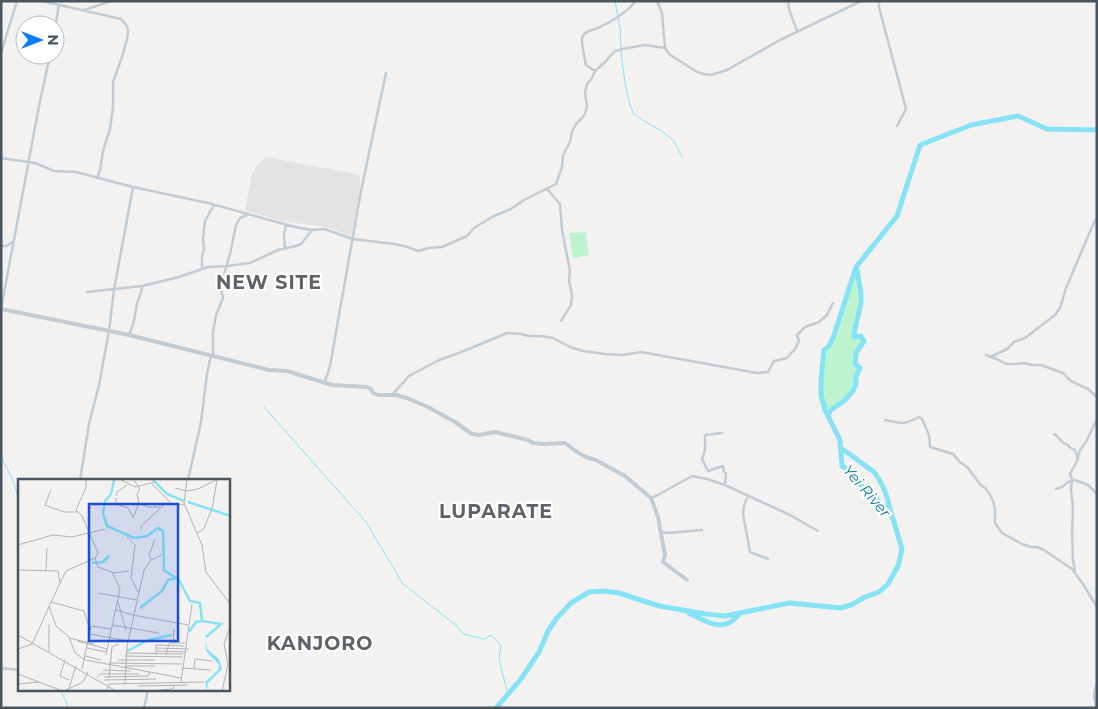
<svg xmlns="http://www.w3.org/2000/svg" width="1098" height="709" font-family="Montserrat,sans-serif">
<rect width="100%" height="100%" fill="#f4f1f1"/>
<path fill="#e5e2e3" d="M266,157L360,175V188L356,214L351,236L326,227L280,221L245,210L252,174L258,164Z"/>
<path fill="#bdf4cf" d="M586,232L589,255L573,258L569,233Z
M856,267L858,283L861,294V302L855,326L854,337L861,336L864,341L856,353L855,364L860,368L856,377V384L853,391L845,400L831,410L828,415C818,395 821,372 824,350L829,346L834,335Z"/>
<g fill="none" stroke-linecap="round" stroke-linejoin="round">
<path stroke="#86e3f5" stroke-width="1" d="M615,1L620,27L621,51L625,83L630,105L634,114L644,121L662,131L674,141L682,157
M264,407L366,522L403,584L457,626L463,634L484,639L492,635L501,646L499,659L508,695
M1,457L12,478L19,500
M61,690L62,694L66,701L68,708"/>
<path stroke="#86e3f5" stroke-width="5" d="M828,415L831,410L845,400L853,391L856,384V377L860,368L855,364L856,353L864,341L861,336L854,337C855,325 859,314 861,302C862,291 858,280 857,270
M841,448L874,472C884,484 888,498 891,513
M689,613C702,619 718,631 732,621C735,619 738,615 741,613
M496,708L521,679L539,652L548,631L556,619L571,603L589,592L604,591L619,593L659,606L706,614L725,616L789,603L841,608L851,605L865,597L879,592L888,584L898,566L902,549L894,522L891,514L877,499L858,483L854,473L842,466L840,440L825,410L821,395V380L824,350L829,346L834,335L856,267L897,216L920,145L971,125L1018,116L1047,129L1097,130"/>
<path stroke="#c1ccd4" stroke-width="2.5" d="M42,1L121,19L127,26L128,31L127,39L122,57L113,82V108L110,129L103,151L100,170L97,178
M657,1L662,13L665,48L669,54L697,72L704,74L711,75L727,70L780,40L861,1
M788,1L789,9L797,31
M879,1V7L906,109L897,126
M84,10L111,1
M55,28L59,5
M1,53L17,1
M595,71L586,65C585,60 581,41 582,38C584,31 592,30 598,28C611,22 627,12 636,1
M1,158L35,163L54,171L76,172L133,187L208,203L295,227L312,230L324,229L353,239L394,244L408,247L418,251L429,248L442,247L467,236L474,228L492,217L511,209L524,200L556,184L562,167L563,155L570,142L572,132L576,124L582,118L585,114L587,106L585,93L587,84L592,78L595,71L605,62L615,51L622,49L645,45L665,48
M547,189L560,204L562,230L570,271L569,280L572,296L571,305L561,321
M1,246H6L14,241
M285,249L284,235L286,225
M202,268V257L204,249L203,238L205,221L214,205
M87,292L142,286L179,277L208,267L227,266L250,263L278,250L296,246L301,244L312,230
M1,309L39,106L50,55
M129,334C135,325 135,313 137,303C139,297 142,293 142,287
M213,355V332L216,315L223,298L221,289L222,282L230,254L236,225L240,218L247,215
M986,355L999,360L1006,364H1015L1024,363L1032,365H1041L1063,373L1071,381L1088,389L1097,397
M990,357L1007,349L1014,342L1025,338L1055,315L1060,308L1066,288L1095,220L1097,219
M325,382L330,366L361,191L386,73
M392,395L409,376L439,360L459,353L507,333L521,334L529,336H541L553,338L570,347L583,351L605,354L623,355L641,352L757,373L768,372L774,361L787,358L795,349L799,341L797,335L805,327L819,322L827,315L833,303
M885,420C902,423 902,426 919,417L922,419L929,435L930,447L953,454L960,462L967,467L977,480L980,484L985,488L989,493L993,501L995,509V523L1002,533L1022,544L1031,547H1037L1044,550L1072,569L1083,584L1097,607
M722,433L705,435V450L702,459L708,471L723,466L724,472L726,473L725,485
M1054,434C1059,436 1061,444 1068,445L1069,447L1075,450L1078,459
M80,480L89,424L99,385L109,331L114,290L133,187
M188,480L201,422L207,374L211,355
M1056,489L1062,487L1068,482L1075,480L1088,485L1097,494
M748,495L744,506L743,514L750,552L768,559
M651,498L658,495L692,476L707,479L725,485L790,515L818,531
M662,532L668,533L702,530
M1075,572L1073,560L1072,535L1073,508L1071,490L1072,479L1070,474L1077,461L1080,450L1086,442L1097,419
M1,668L19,670
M144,708L148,690
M1096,708L1094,694L1097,682"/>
<path stroke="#c1ccd4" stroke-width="4" d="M1,309L129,335L269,370L287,371L332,385L367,387L371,389L373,393L378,395H396L407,398L428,407L455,422L472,434L479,435L495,432L528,440L533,443L543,444L565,443L577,452L586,457L596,460L625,476L651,498L658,517L665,555L663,562L687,580"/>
</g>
<g text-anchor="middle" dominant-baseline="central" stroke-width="4.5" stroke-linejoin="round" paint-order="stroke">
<g font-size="15" font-style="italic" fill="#038099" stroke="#fff">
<text transform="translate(867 491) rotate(49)">Yei River</text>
</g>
<g font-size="19" font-weight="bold" letter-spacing="1" fill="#5d6267" stroke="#fff">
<text x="269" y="282">NEW SITE</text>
<text x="496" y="511">LUPARATE</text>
<text x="320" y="643">KANJORO</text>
</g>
</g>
<g transform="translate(18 479)">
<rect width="212" height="212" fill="#f4f1f1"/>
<path d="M187,156L189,170L201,180L204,190L190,204L189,212L187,203L200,191L201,186L188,172Z" fill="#86e3f5"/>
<path fill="none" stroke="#86e3f5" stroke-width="2.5" d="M96,1L93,15L87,22L85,35L89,47L116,59L129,57L140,49L145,52L146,91L161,101L172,122L182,124L184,142L203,145L188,158M135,1L149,15L166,22M170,23L213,37M74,84L85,83L91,77M122,129L144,112L150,101L158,99M171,153L178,143L184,142M109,172L131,161L154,156"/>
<path fill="none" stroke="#afb3b7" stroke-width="1" d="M103,1L117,8L137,3M116,1L122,10L119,15L121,24M169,1L166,24L184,66L188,93L213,126M134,5L153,24M157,9L169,12L180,10L198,1M33,11L27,26L46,33H59M98,17L99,13L109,6M98,19V25L110,29L115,38M115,39L121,24L130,28H142M123,51V47L148,24L166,26M179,54L185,51L194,30L199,1M109,58L117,66L113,99L120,113M0,66L35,56L54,58L87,50M77,79L80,88L94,93L102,110L88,176M133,81L131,76L137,60M28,91L29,69M95,94L111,92M42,104L48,92L77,79L80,74L64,37L58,31L68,8V1M80,114L119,121M33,123L66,132L72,151M100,123L108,151M31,127L38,147L51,158L57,174L67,181L121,191M98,131L115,136M115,136L170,146M31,145V173M94,146L141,154M72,155L110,162M0,156L98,212M51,159L76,165M59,162L89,170M155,165L156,150M69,169L88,173M138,169L171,170M0,170L14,165L42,104L40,92L2,91M138,172L168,173M108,174L165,175M138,176V166L166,167M148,176L151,164H167M67,177L83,181M107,177L165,178M47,181L42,197L51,201M100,181H137M91,184L164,185M107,187H137M164,189L193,191M176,189L177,180L194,182M64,190L73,147L93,150M85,191L112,192M121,191L163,199M0,195L42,211M86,198L130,197L132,193M79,199L82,195H121M91,199L94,168L101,165M86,201L138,200M163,203L174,125M107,204L109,167L126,91L133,81L144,76M0,205L21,203M120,207L169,206M51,209L58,187M46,212L65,203L70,193M88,212L91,205L186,203M131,212L155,210L156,206M204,212L210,185L206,165L213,145"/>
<path fill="#1d4ed8" fill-opacity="0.15" stroke="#1d4ed8" stroke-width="2.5" d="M71,25H160V162H71Z"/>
<rect width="212" height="212" fill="none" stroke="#475661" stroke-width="2.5"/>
</g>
<rect width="1098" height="709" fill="none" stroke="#475661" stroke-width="5"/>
<g transform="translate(40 40) rotate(90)"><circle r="24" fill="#ffffff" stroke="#b5bbc0"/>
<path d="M0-4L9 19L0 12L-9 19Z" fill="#087bf7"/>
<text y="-8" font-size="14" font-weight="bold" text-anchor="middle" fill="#475661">N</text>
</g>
</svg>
